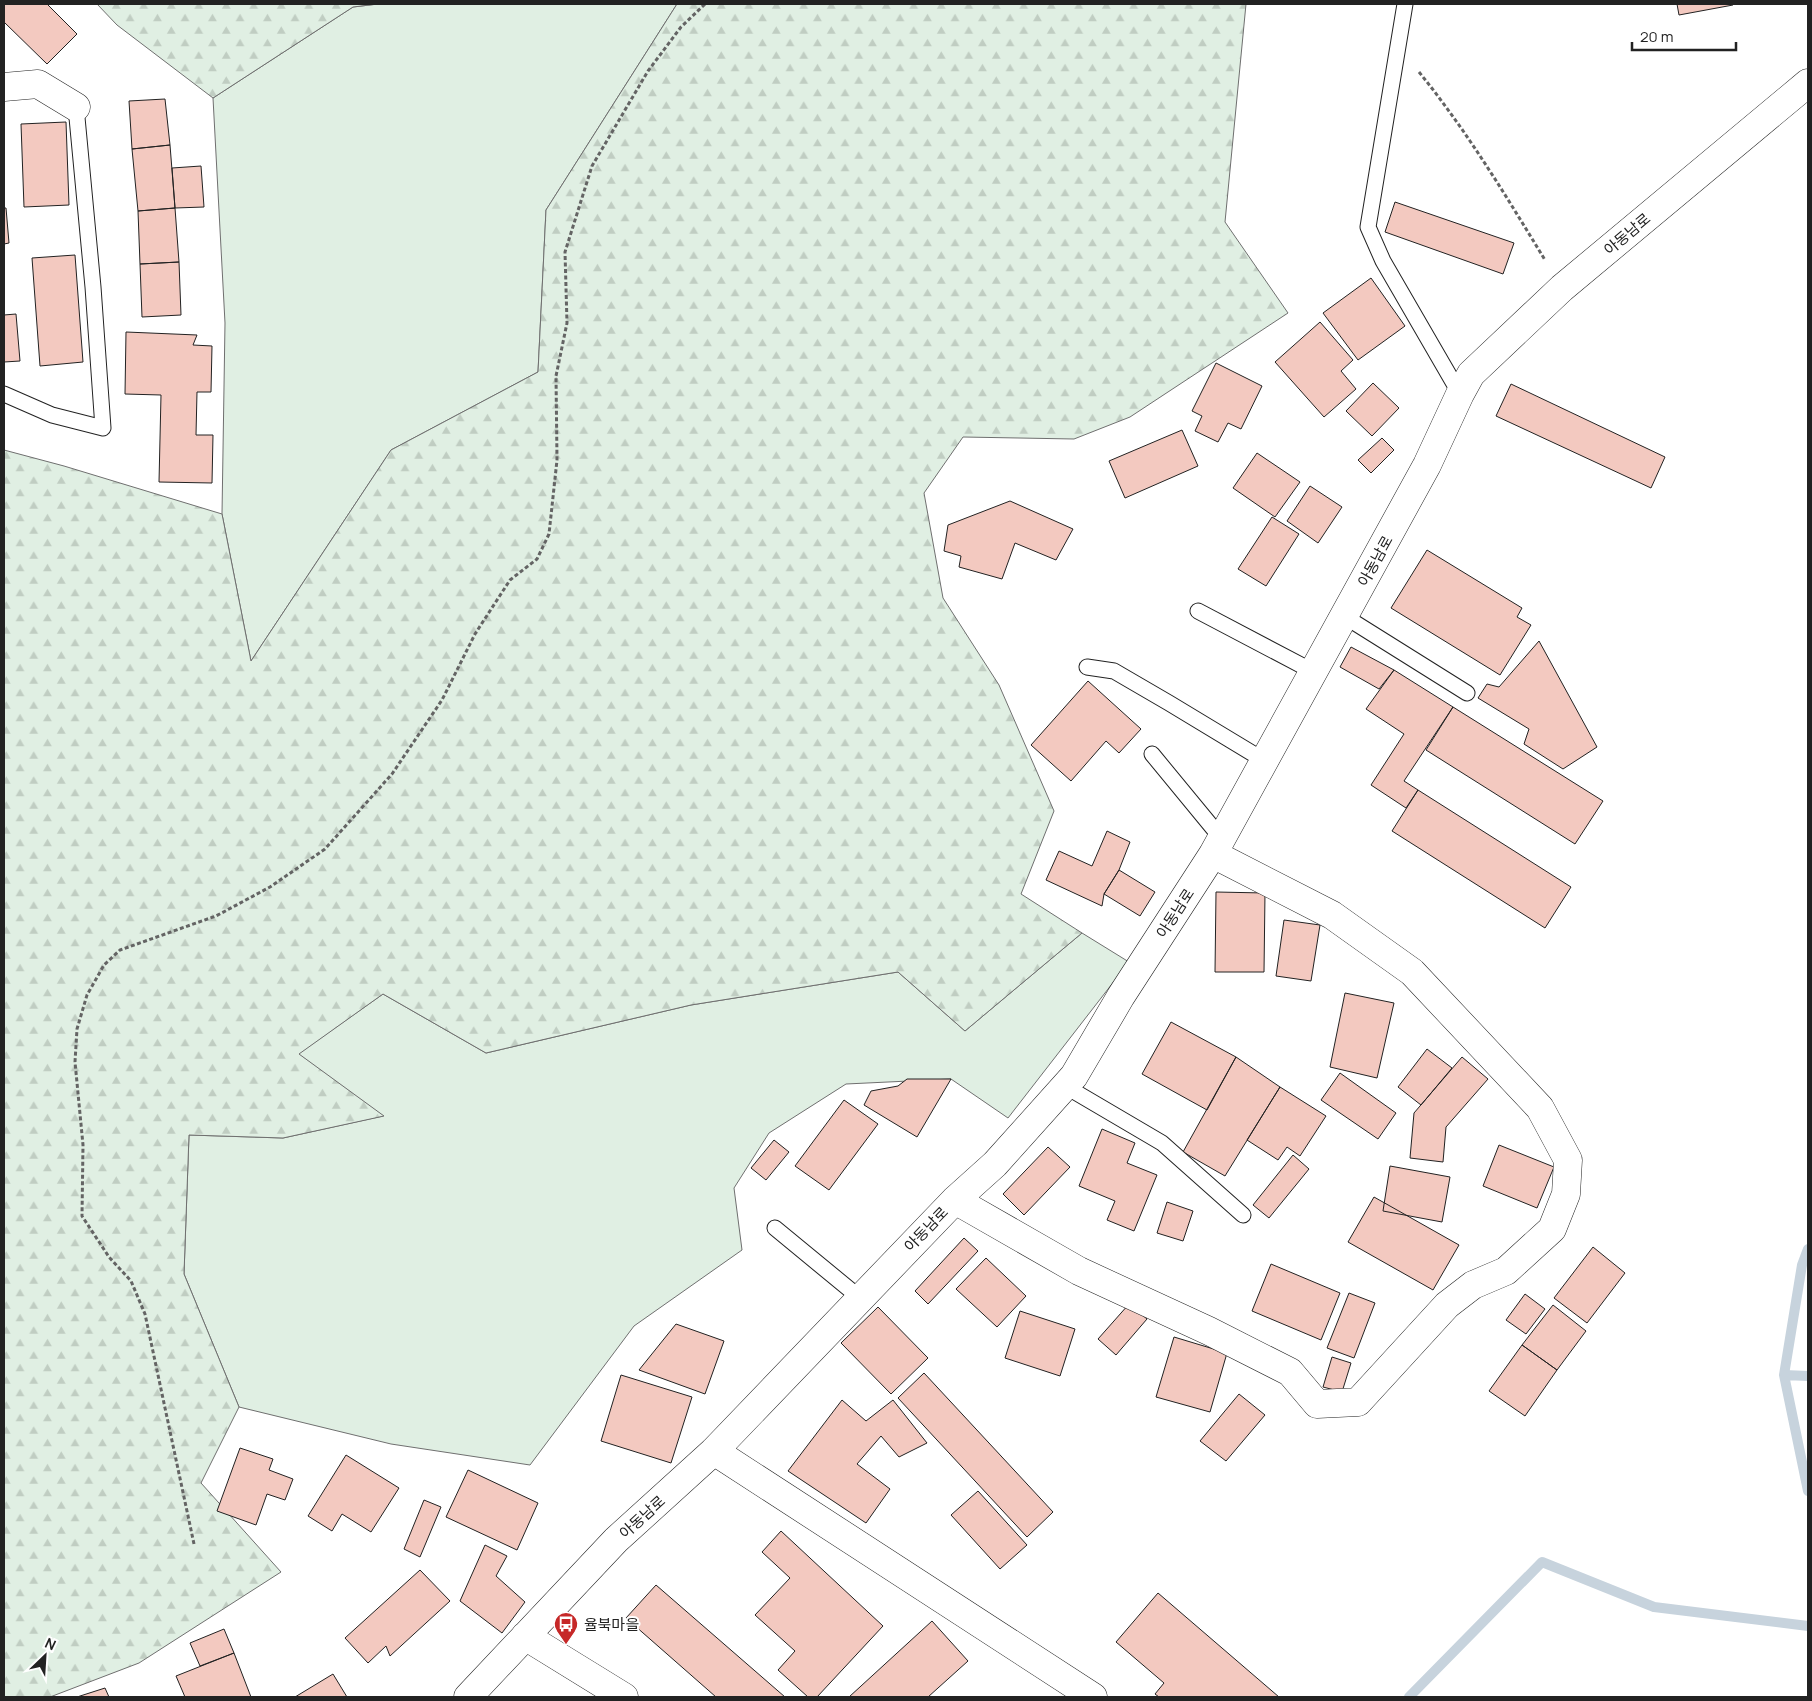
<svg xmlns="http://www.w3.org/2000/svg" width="1812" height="1701" font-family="Manrope,'Noto Sans KR',sans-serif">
<defs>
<pattern id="forest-firs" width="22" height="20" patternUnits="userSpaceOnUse" patternTransform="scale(1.25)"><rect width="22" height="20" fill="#e0efe3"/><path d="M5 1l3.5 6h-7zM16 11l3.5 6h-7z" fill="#c0cdc2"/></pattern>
</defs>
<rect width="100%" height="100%" fill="#fff"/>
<path fill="#e0efe3" stroke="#6f6f6f" d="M378,4H677L546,210L538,372L391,450L251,661L222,514L225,323L213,98L353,7Z
M1082,933L1129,962L1008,1118L951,1079L846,1084L769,1133L734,1188L742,1250L634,1326L530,1465L391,1444L239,1407L184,1274L189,1135L283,1138L383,1116L298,1054L383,994L486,1053L691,1005L898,972L965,1031Z"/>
<path fill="url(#forest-firs)" stroke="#6f6f6f" d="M97,4H378L353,7L213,98L117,25Z
M677,4H1246L1225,222L1288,313L1130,417L1074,439L963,437L924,493L943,598L999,685L1054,811L1021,894L1082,933L965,1031L898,972L691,1005L486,1053L383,994L299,1054L384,1116L283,1138L189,1135L184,1274L239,1407L201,1483L281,1572L139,1663L50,1697H4V450L64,466L222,514L251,661L391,450L538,372L546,210Z"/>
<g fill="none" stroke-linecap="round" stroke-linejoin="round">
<path stroke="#c7d3dd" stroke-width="10" d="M1808,1249L1802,1265L1784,1375L1808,1491
M1784,1375L1808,1376
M1409,1697L1542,1562L1654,1607L1808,1626"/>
</g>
<path fill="#f3c9c0" stroke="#222" d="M4,4H47L77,34L47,64L4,22Z
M1677,4H1733V5L1679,15Z
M165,99L170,145L132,149L129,101Z
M66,122L69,205L24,207L21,124Z
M170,145L175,208L138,211L132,149Z
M201,166L204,207L175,208L172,168Z
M1395,202L1514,243L1503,274L1385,232Z
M4,208H6L9,243L4,244Z
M175,208L179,262L140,264L138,211Z
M75,255L83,362L40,366L32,258Z
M179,262L181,315L142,317L140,264Z
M1371,278L1405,326L1358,360L1323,313Z
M16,314L20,361L4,362V315Z
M1320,322L1353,360L1341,371L1356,389L1324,417L1275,362Z
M126,332L197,335L193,345L212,346L211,392H197L196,435H213L212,483L159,482L161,395L125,394Z
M1216,363L1262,386L1241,429L1228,423L1218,442L1195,431L1202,416L1192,411Z
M1373,383L1399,408L1372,436L1346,411Z
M1511,384L1665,457L1651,488L1496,416Z
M1182,430L1198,466L1125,498L1109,461Z
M1382,438L1394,450L1371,473L1358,460Z
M1257,453L1300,482L1275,517L1233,488Z
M1310,486L1342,507L1318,543L1287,521Z
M1010,501L1073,529L1056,560L1015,543L1002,579L959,567L961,556L944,551L948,525Z
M1272,517L1299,534L1266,586L1238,569Z
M1427,550L1522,608L1517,617L1531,625L1500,675L1391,608Z
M1539,641L1597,747L1563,769L1524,744L1529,729L1478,698L1487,684L1499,687Z
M1351,647L1394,670L1379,689L1340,667Z
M1394,670L1453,707L1404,781L1418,790L1406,808L1371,785L1404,734L1366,709Z
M1088,681L1141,729L1119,753L1106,741L1071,781L1031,745Z
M1453,707L1603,801L1575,844L1426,750Z
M1418,790L1571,887L1545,928L1392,831Z
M1107,831L1130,842L1119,870L1104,894L1102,906L1046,880L1059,851L1092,866Z
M1119,870L1155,892L1140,916L1104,894Z
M1216,892L1265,893L1264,972H1215Z
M1284,920L1320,925L1311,981L1276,976Z
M1345,993L1394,1003L1377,1078L1330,1067Z
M1171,1022L1236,1057L1207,1110L1142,1074Z
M1427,1049L1452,1068L1421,1105L1398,1087Z
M1236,1057L1280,1087L1225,1176L1183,1152Z
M1462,1057L1488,1079L1446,1127L1443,1162L1410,1158L1414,1113Z
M1340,1073L1396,1113L1378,1139L1321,1100Z
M907,1079H951L917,1137L864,1105L871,1091L898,1086Z
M1280,1087L1326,1116L1300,1156L1287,1147L1278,1160L1247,1140Z
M844,1100L878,1124L829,1190L795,1166Z
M1102,1129L1135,1143L1127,1163L1157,1175L1134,1231L1107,1220L1115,1201L1079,1186Z
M774,1140L789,1152L766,1180L751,1168Z
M1499,1145L1554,1167L1537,1208L1483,1186Z
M1048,1147L1070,1167L1024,1215L1003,1194Z
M1293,1155L1309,1169L1269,1218L1253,1205Z
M1390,1166L1450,1177L1442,1222L1383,1211Z
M1374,1197L1459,1245L1433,1290L1348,1242Z
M1167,1202L1193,1211L1183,1241L1157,1233Z
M964,1238L978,1251L928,1304L915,1291Z
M1593,1247L1625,1273L1587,1323L1554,1298Z
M986,1258L1026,1296L997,1327L956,1289Z
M1271,1264L1340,1293L1321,1340L1252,1311Z
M1349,1293L1375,1303L1354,1358L1327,1348Z
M1525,1294L1545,1309L1526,1334L1506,1320Z
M1129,1304L1147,1319L1116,1355L1098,1339Z
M1553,1305L1586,1331L1557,1370L1522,1345Z
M878,1307L928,1358L891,1394L841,1343Z
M1020,1311L1075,1329L1060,1376L1005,1358Z
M676,1324L724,1341L705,1394L639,1370Z
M1174,1337L1227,1353L1210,1412L1156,1397Z
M1522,1345L1557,1370L1525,1416L1489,1391Z
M1332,1357L1351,1363L1342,1392L1323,1387Z
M924,1373L1053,1512L1027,1537L898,1398Z
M621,1375L692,1397L671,1463L601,1441Z
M1239,1394L1265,1415L1226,1461L1200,1441Z
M842,1400L866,1421L893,1400L927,1443L899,1457L881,1436L857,1464L890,1489L866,1523L788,1471Z
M240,1448L273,1459L269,1470L293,1479L285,1500L267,1494L256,1525L217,1511Z
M346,1455L399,1488L371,1532L342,1514L332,1531L308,1516Z
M468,1470L538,1503L517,1550L446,1517Z
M978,1491L1027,1545L1000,1569L951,1515Z
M424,1500L441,1507L420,1557L404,1549Z
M781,1531L883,1626L817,1697H808L778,1670L795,1651L755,1615L790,1578L762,1552Z
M485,1545L507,1556L496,1576L525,1602L502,1633L460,1601Z
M420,1570L450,1601L390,1656L386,1646L368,1663L345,1638Z
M656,1585L785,1697H716L626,1618Z
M1158,1593L1279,1697H1159L1155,1694L1164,1683L1116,1642Z
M932,1621L968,1661L928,1697H849Z
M224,1629L234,1653L200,1666L190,1643Z
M234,1653L251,1697H185L176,1676Z
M333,1674L347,1697H295Z
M105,1688L109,1697H77Z"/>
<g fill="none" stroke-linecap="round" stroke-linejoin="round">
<g stroke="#222" stroke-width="17">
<path id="lane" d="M1405,4L1368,227L1383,261L1460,394
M4,394L52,415L103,428L93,287L76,107
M1198,611L1314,672
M1344,616L1467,693
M1087,667L1114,671L1169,703L1265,761
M1152,754L1222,839
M1065,1086L1162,1143L1243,1215
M775,1228L860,1298"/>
</g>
<g stroke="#222" stroke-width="29">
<path id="street" d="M4,87L38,84L76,107
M955,1200L1079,1271L1209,1331L1290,1372L1317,1404L1358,1402L1447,1305L1473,1285L1506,1271L1552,1229L1566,1194L1568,1160L1540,1108L1412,972L1332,915L1213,854
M714,1451L1093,1697
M525,1636L624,1697
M468,1697L616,1540L714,1451L955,1200L995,1164L1074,1076L1121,996L1213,854L1427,465L1460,394L1471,374L1562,288L1808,83"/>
</g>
<path stroke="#646464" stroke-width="3" stroke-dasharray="4 2.5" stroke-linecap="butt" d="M1419,72C1467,131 1506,196 1545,260
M194,1544L145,1314L131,1281L109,1257L82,1216L83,1145L75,1062L77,1029L87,995L104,965L120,950L216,916L270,887L325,849L392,774L442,700L475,634L510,580L537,559L549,534L557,460L556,376L567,323L565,252L592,166L648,71L681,27L705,4"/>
<use href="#lane" stroke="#fff" stroke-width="15"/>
<use href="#street" stroke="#fff" stroke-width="28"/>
</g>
<defs>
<g id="bus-pin" transform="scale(1.25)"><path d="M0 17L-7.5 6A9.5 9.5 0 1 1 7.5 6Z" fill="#c62828" stroke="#fff"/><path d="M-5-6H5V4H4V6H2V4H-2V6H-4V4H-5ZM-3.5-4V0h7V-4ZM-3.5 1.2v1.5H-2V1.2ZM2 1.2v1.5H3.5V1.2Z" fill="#fff"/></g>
</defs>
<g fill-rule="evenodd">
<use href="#bus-pin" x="566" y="1624"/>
</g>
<g text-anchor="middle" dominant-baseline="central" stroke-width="4" stroke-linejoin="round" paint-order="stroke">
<g font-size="15" fill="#222" stroke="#fff">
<text transform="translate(1627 234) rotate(-40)">아동남로</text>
<text transform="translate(1375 561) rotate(-61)">아동남로</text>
<text transform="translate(1175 913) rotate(-57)">아동남로</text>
<text transform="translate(926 1229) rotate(-46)">아동남로</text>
<text transform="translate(642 1517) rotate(-42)">아동남로</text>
</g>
<g font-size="15" fill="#222" stroke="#fff" text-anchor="start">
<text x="584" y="1624">율북마을</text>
</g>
</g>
<rect width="1812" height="1701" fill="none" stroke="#222222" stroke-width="10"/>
<g transform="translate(45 1656) rotate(25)" stroke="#ffffff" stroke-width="4" paint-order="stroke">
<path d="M0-4L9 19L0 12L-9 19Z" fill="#222222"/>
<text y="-8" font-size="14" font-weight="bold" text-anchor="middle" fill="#222222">N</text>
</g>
<path d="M1632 42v8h104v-8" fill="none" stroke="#222222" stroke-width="2.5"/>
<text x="1640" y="42" font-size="15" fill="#222222" stroke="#ffffff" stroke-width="4" paint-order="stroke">20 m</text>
</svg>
